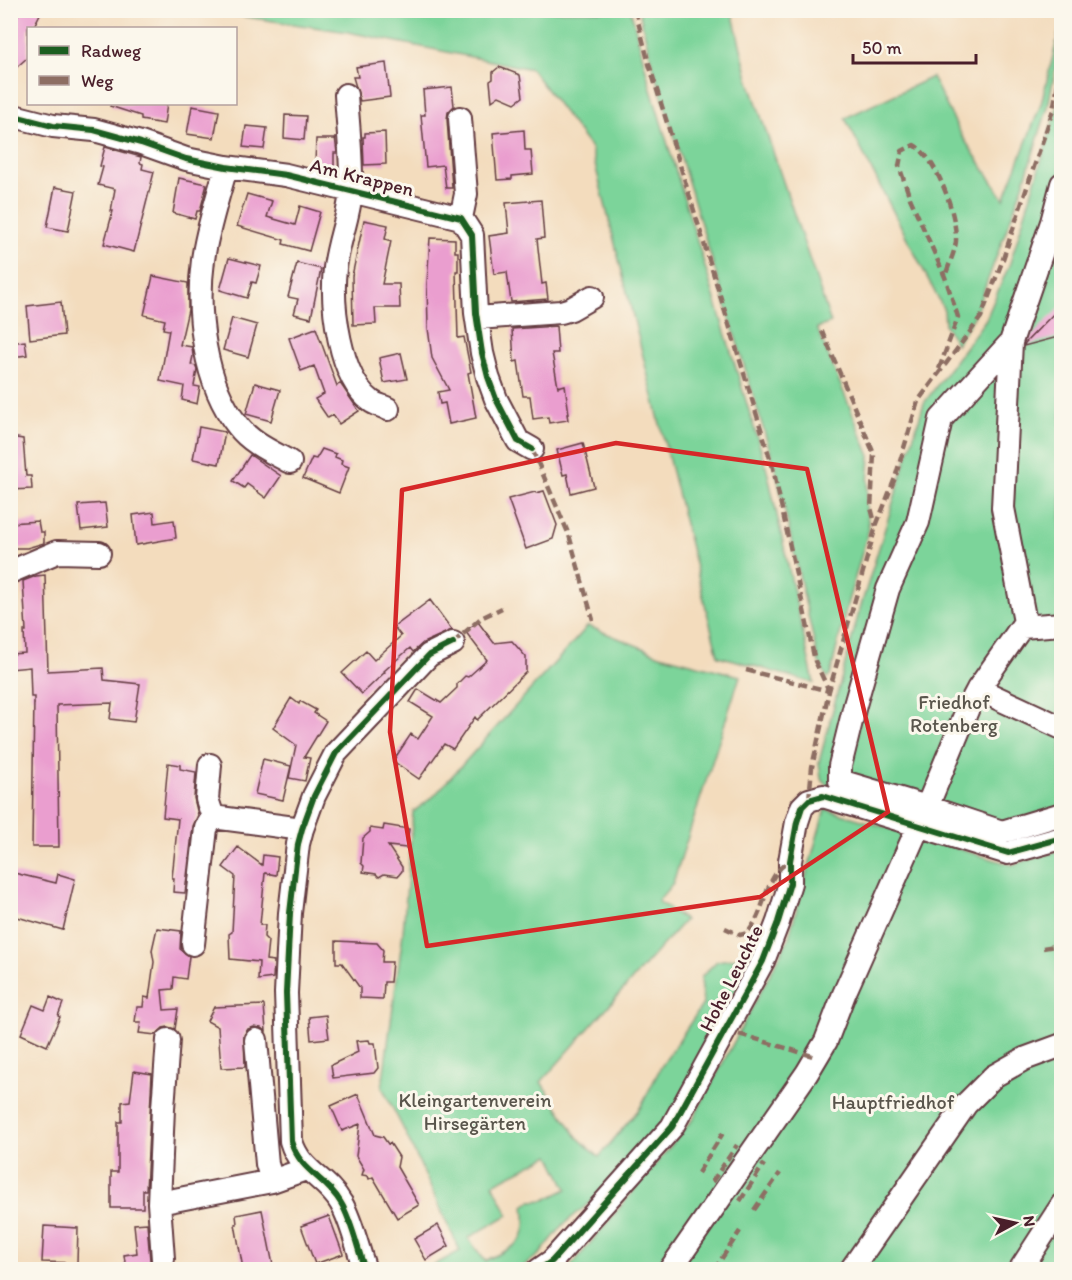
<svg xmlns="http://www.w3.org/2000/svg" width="1072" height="1280" font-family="Itim,sans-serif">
<rect width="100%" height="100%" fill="#fbf7ec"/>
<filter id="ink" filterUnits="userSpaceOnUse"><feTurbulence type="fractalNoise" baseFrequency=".0167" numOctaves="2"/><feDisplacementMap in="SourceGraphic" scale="12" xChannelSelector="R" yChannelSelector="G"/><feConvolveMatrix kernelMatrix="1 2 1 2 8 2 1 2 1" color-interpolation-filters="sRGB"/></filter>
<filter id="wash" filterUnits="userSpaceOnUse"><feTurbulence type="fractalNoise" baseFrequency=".008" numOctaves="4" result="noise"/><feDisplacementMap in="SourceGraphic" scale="24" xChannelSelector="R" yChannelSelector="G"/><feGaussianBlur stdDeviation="1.35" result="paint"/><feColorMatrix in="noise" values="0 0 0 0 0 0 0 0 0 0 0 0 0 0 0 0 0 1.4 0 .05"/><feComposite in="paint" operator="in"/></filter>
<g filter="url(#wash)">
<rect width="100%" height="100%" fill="#f3dcbd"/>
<path fill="#7bd49a" stroke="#627a62" stroke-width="1.5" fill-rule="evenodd" d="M205,11H631L650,86L767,470L814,683C782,675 751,664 718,656L591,148L531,69L348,32Z
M639,11H732L748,78L831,323L817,328L870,456L866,507L869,529L847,605L830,676L827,678L818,660L775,467L652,63Z
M1061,24V37L1048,107L1023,185L974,317L956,344L945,325L944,310L845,118L932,77L962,136L1004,199L1041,104Z
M1061,86V829L1012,844L830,788L821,779L819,762L859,612L924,403L986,319L1010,263L1056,112Z
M588,626L660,655L740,676L673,883L658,901L685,920L541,1082L577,1137L599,1157L640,1108L661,1067L703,1004L701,977L717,961L745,957L765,920L778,890L771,923L667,1123L610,1186L564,1224L540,1254L519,1269H427L460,1251L405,1132L382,1087L403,933L413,812L434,796ZM550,1155L567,1189L545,1200L531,1201L524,1206C530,1245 515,1245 485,1261L468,1238L508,1215L493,1184Z
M825,809L1012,865L1061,850V1269L568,1270L693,1119L788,940Z"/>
<g id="blocks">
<path fill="#ea9ecf" d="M20,10H42L33,28H28V57L10,73V30Z
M386,63L390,97L360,101L353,77H358L356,67Z
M499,67L520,75L523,97L515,103L499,96L492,101L490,81L493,79V72Z
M452,87L454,106L448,112L447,119L452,188H446L443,165L426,167L421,115H425L423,90Z
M111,104H167L164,124L141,120V116L110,106Z
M192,106L219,111L214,138L187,134Z
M285,115L306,116L304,140L284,138Z
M246,126L267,128L264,149L243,147Z
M524,130L525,150H531L533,174L512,176V179L497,180L493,133Z
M385,132L386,164L364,165L363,137H365V133Z
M335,137L337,153H334V170H322V163H315L316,139H335Z
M105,147L141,157L140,163L143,164L142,169L154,172L134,252L104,244L113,211H111L115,189L98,185L103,167L100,166Z
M179,178L207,184L200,211H197L195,219L173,213Z
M55,187L76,191L68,231L47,227Z
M247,194L272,201L267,217L295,225L300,206L320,212L309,251L283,244L284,240L237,226Z
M541,200L544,238L537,239L542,284L546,283L548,299L511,302L507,272L494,274L489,236L509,233L506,203Z
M364,220L388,225L385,239L391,241L382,284H399L400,308H375L376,324L353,325L352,276Z
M430,238L455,239V252H458V271H456L458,338L464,337L471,372L468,373L476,418L449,424L445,403L440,404L438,392L449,390L432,358L428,328L427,283Z
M229,258L261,266L256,283L252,282L247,298L220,290Z
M297,263L321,269L311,318L294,314L298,299L288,297Z
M153,276L188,283V310L180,345L192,347L193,356L191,365L196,366L197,370L194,386L200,387L197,404L182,400L184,386L160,381L169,330L163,329L165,320L144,315Z
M61,302L64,335L30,339L27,306Z
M1062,305V336L1024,346L1025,343Z
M232,318L257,325L248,357L223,350Z
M556,326L558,353H552L558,387L565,385L569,414H567L568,420L549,423L548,417L533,419L530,396H523L518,361L514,362L512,329Z
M316,328L337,386L340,383L359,411L339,424L333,415L328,418L315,399L324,394L314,366L301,371L289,338Z
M25,341L27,355L12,357L10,343Z
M401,353L407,379L384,383L379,358Z
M255,383L280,390L271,421L246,414Z
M199,427L225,432L219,464L193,459Z
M10,437L23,439L26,476H31L32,489L10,490Z
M583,443L594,487L571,493L567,474L563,475L557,450Z
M322,449L336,454L335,457L342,460L341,464L349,467L339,493L303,478L312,458L316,459Z
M250,455L281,476L266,498L247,484L244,488L233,481Z
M544,491L557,525L553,539L526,549L508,499L535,492L536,493Z
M105,503L108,527L81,530L78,505Z
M154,512L155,523L174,520L176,538L136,545L133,515Z
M38,521L40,532H44V543L27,548H10V523Z
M45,575L48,671L103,668L104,680L140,684L134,722L110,719L112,703L57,705L59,847H32L34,697H31L30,667L10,669V654L25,653L24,631H26L23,581L36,576Z
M430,600L452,630L423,643L413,652L410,648L384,671L385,672L362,694L342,673L366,651L374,660L401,636L394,627Z
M478,622L494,643L512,641L526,657V672L477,720L475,717L453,749L444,744L419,779L393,761L411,734L418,739L433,716L410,702L418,689L441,703L457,688V684L465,676L468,677L487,660L465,631Z
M291,698L299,704L300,701L316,710L314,713L326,721L304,757L310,758L305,781L289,778L296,745L273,728Z
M263,759L291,766L283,800L255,794Z
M168,763L180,765V769L196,772L194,798L198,815L193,826L185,893L173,892L174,878H172L178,819L163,817Z
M384,825L409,829L406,848L388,846L402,867V871L398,876L384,874L379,877L376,874L363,872L364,866L361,863L363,838L370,832V828L383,830Z
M238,847L262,865L263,855L278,857L276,875L265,873L260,925H265L264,937L268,941L266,960L274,961L273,978L258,980L259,962L230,959L229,934L232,932L235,876L223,867Z
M10,872L56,883L58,874L75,879L63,930L10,915Z
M157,928L181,931L180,949L189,956L186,979L174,977L173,989L162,990L164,1010L178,1009L175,1029L168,1027L163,1028L156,1035L139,1033L141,1022H135L137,1007H143L144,997L149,998L154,962L152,950Z
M336,941L377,943L383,950L382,962H392L390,982H384L383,999L360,998V988L342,963H336Z
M50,997L63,1003L58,1016L60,1017L47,1046L21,1034L33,1005L45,1010Z
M264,1005L266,1031L261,1028L254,1027L248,1029L244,1035L245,1067L221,1068L218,1027L207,1021L214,1007Z
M326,1015L329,1038L311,1040L309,1017Z
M369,1040L370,1043H375L378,1068L374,1073L333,1078L331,1065L358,1052L356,1041Z
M134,1071L152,1074L146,1190H143V1208H111V1172H118V1122H122V1102L130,1101Z
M358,1094L375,1135L383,1137L388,1144L390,1143L399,1157L397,1167L419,1205L397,1218L373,1177L369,1179L368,1176L362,1175L364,1169L356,1156L360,1124L342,1131L331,1106Z
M262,1210L273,1265L243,1269L235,1224H237L236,1215Z
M329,1216L343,1254L315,1264L301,1226Z
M147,1223L150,1260L155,1269H126L124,1255L137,1253L134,1224Z
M438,1225L449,1246L426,1260L414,1239Z
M44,1226L78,1228L77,1263L42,1262Z"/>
</g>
</g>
<g filter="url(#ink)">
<use href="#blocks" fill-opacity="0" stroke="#633b41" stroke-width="1.5"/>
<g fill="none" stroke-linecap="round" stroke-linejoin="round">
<g stroke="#633b41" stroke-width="26">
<path id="minor" d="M346,95C348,126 352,160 351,191C349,217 338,242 335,268C331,305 339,377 371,401C376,405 383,406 388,409
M10,115L53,126L94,130L141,143L186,159L226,167L286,175L461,218L472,235L476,313L482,353L488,377L496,399L518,441L532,449
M460,118L466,194L461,218
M226,167C218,198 207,229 203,260C196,312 204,384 238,426C251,443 272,452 290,462
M477,318L561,312L571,309L592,297
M1011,342L941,419L918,522L888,589L855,705L840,766V781L927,807L1002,832L1062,814
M10,572L57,552L99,553
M1022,627L1062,624
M978,689L1062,728
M210,765L207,799L213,817
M193,944L206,828L213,817L302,829
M168,1040L163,1108L159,1203L272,1181L306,1169
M256,1040L267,1164L272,1181
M159,1203L163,1259
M365,1270C358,1250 351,1219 341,1203C327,1178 300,1172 291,1141L286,993L290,913L298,844L302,829L314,796L336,753L429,655L453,643
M539,1270L552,1261L672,1127L763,961L778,922L790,883V861L797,822L802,807L809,800L823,796L1008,853L1062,838
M670,1270L807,1073L826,1041L844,994L927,807L968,708L978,689L1025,622L1003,508L1011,342L1052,222L1062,184
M851,1270L966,1104L994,1076L1024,1059L1062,1045
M1020,1270L1062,1205"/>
</g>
<use href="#minor" stroke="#fff" stroke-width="22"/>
<path stroke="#8d6e63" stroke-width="4.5" stroke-dasharray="9 4.5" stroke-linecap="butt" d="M635,10L649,64L773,468L815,661L829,691
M822,331L874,454L871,508L876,526
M939,369L958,317L945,277L910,198L899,166L902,151L914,145C937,158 957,215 956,241C955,252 948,266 945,277
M532,449L569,535L593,620
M453,643L481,618L502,608
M746,670L829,691
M809,800L812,767L829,691L876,526L895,478L918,401L981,317L1002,262L1053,110L1062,63
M725,928L740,935L747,933C767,912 763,875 790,861
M1043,948L1062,945
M739,1034L816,1057
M698,1173L723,1133
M712,1182L737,1145
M740,1201L764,1164
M754,1210L780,1173
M714,1270L740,1231"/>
<g stroke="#fbf7ec" stroke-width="10">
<path id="cycleway" d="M10,115L53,126L94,130L141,143L186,159L226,167L286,175L461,218L472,235L476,313L482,353L488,377L496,399L518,441L532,449
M365,1270C358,1250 351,1219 341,1203C327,1178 300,1172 291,1141L286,993L290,913L298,844L302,829L314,796L336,753L429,655L453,643
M539,1270L552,1261L672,1127L763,961L778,922L790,883V861L797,822L802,807L809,800L823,796L1008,853L1062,838"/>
</g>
<use href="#cycleway" stroke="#1b5e20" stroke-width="6"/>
</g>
</g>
<path fill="none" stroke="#d62828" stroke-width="4.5" stroke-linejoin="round" d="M616,443L807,469L888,812L760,897L427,946L390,732L402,490Z"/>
<g text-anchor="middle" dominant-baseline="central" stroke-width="6" stroke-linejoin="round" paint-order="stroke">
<g font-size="20" fill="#4a1f2b" stroke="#fbf7ec">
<text transform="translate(362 177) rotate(14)">Am Krappen</text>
<text transform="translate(731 978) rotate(-63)">Hohe Leuchte</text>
</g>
<g font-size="20" fill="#59554c" stroke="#fbf7ec">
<text x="954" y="702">Friedhof<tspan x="954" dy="23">Rotenberg</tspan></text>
<text x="475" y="1100">Kleingartenverein<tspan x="475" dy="23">Hirsegärten</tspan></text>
<text x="893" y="1102">Hauptfriedhof</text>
</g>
</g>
<rect width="1072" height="1280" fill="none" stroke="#fbf7ec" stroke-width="36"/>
<rect x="27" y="27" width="210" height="78" fill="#fbf7ec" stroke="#b4a19f" stroke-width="1.5"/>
<rect x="39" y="46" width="30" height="9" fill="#1b5e20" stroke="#b4a19f" stroke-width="1.5"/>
<text x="81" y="57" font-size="18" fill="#4a1f2b">Radweg</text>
<rect x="39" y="76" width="30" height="9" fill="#8d6e63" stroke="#b4a19f" stroke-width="1.5"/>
<text x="81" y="87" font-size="18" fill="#4a1f2b">Weg</text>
<g transform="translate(1015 1223) rotate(82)" stroke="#fbf7ec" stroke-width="4.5" paint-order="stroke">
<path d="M0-4.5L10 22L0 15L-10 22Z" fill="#4a1f2b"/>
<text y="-9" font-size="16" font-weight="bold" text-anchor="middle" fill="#4a1f2b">N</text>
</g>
<path d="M853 54v9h123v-9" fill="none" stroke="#4a1f2b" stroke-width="3"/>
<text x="862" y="54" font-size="18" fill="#4a1f2b" stroke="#fbf7ec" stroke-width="4.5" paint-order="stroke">50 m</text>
</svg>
